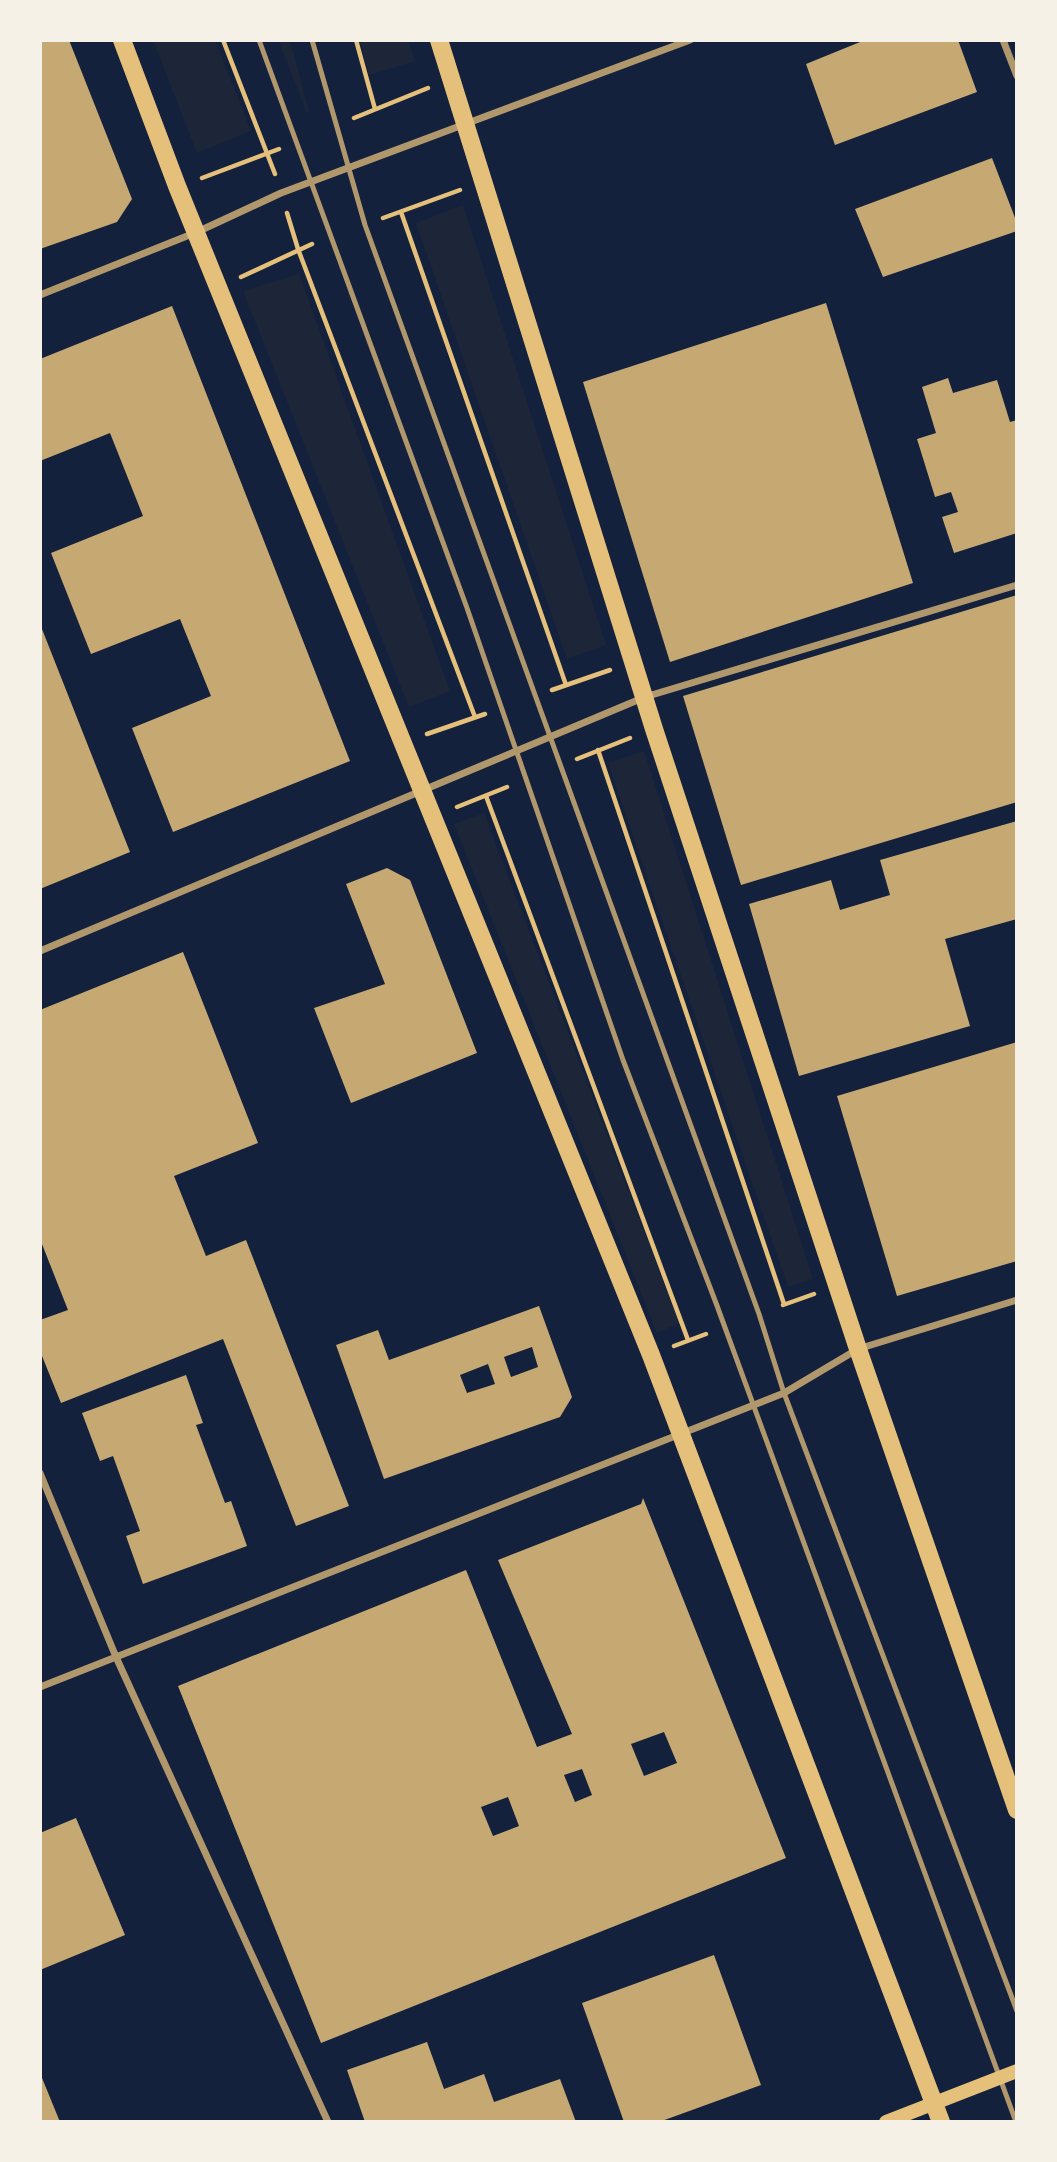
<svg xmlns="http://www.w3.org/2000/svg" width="1057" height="2162" font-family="Quicksand,sans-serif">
<rect width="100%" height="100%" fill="#14213d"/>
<path fill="#1d2539" d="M153,40H215L251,131L197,153Z
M278,40H290L309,111L307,113Z
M360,40H408L415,61L369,75Z
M463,205L606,645L567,659L416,223Z
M299,274L450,691L409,707L243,291Z
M644,751L813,1279L788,1287L608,763Z
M484,813L679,1323L657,1333L454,824Z"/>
<path fill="#c6a872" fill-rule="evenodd" d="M40,40H69L132,199L117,222L40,249Z
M865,40H958L977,92L835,145L806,64Z
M992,158L1017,223V231L883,277L855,209Z
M826,303L913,583L670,662L583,382Z
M172,306L350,761L173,832L132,728L211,696L180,619L91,654L51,553L143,516L110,433L40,461V359Z
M948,378L953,393L997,380L1010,422L1017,420V533L954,553L942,517L958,512L951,492L935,497L917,439L936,433L922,387Z
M1017,595V802L741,885L683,696Z
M40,624L130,852L40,889Z
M1017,821V919L945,939L970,1026L799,1076L749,904L831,880L840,910L890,895L880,860Z
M387,868L410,880L477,1053L351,1103L314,1008L385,984L346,884Z
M183,952L258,1143L174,1176L206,1256L246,1240L349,1506L296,1526L223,1339L61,1403L40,1351V1320L68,1310L40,1239V1010Z
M1017,1042V1261L897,1296L837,1096Z
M539,1306L572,1397L560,1417L384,1479L336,1345L378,1330L389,1360ZM532,1347L538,1367L511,1377L504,1357ZM488,1364L495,1384L467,1393L460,1375Z
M186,1375L203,1423L196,1425L225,1503L231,1501L247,1546L143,1584L126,1536L140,1531L113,1456L100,1461L82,1413Z
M643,1498L786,1858L321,2043L178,1686L466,1570L537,1747L572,1734L498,1560L641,1504ZM664,1732L677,1763L644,1776L631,1744ZM582,1769L592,1795L575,1802L564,1775ZM508,1797L519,1826L493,1836L481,1807Z
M76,1818L125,1935L40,1970V1833Z
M714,1955L761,2085L659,2122H624L582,2003Z
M427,2042L444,2089L484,2074L494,2102L560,2079L576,2122H365L347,2070Z
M40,2073L60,2122H40Z"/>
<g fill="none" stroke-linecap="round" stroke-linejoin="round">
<path stroke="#e5c07b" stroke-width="4.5" d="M223,40L275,174
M356,40L375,109
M354,118L428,88
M202,178L279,149
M401,212L566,685
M287,213L298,249L475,717
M383,218L460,190
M241,277L312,244
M552,690L610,670
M427,734L485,714
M598,750L784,1304
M577,759L630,738
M486,796L688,1340
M457,807L507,787
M783,1305L814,1294
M674,1346L706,1334"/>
<path stroke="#b1986c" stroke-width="5" d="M259,40L467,608L623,1060L716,1303L1016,2122
M312,40L365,225L759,1314L784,1393L1017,2011"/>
<path stroke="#b1986c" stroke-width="7" d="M1003,40L1017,76
M40,295L197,232L281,193L690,40
M40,951L645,697L1017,585
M40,1473L116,1657L328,2122
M40,1687L784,1393L858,1349L1017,1300"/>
<path stroke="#e5c07b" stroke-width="14" d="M886,2122L1017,2071"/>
<path stroke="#e5c07b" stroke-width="18" d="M122,40L177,186L651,1355L941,2122
M439,40L654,729L858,1349L1017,1810"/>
</g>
<rect width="1057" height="2162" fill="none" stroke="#f6f1e7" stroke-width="84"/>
</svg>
